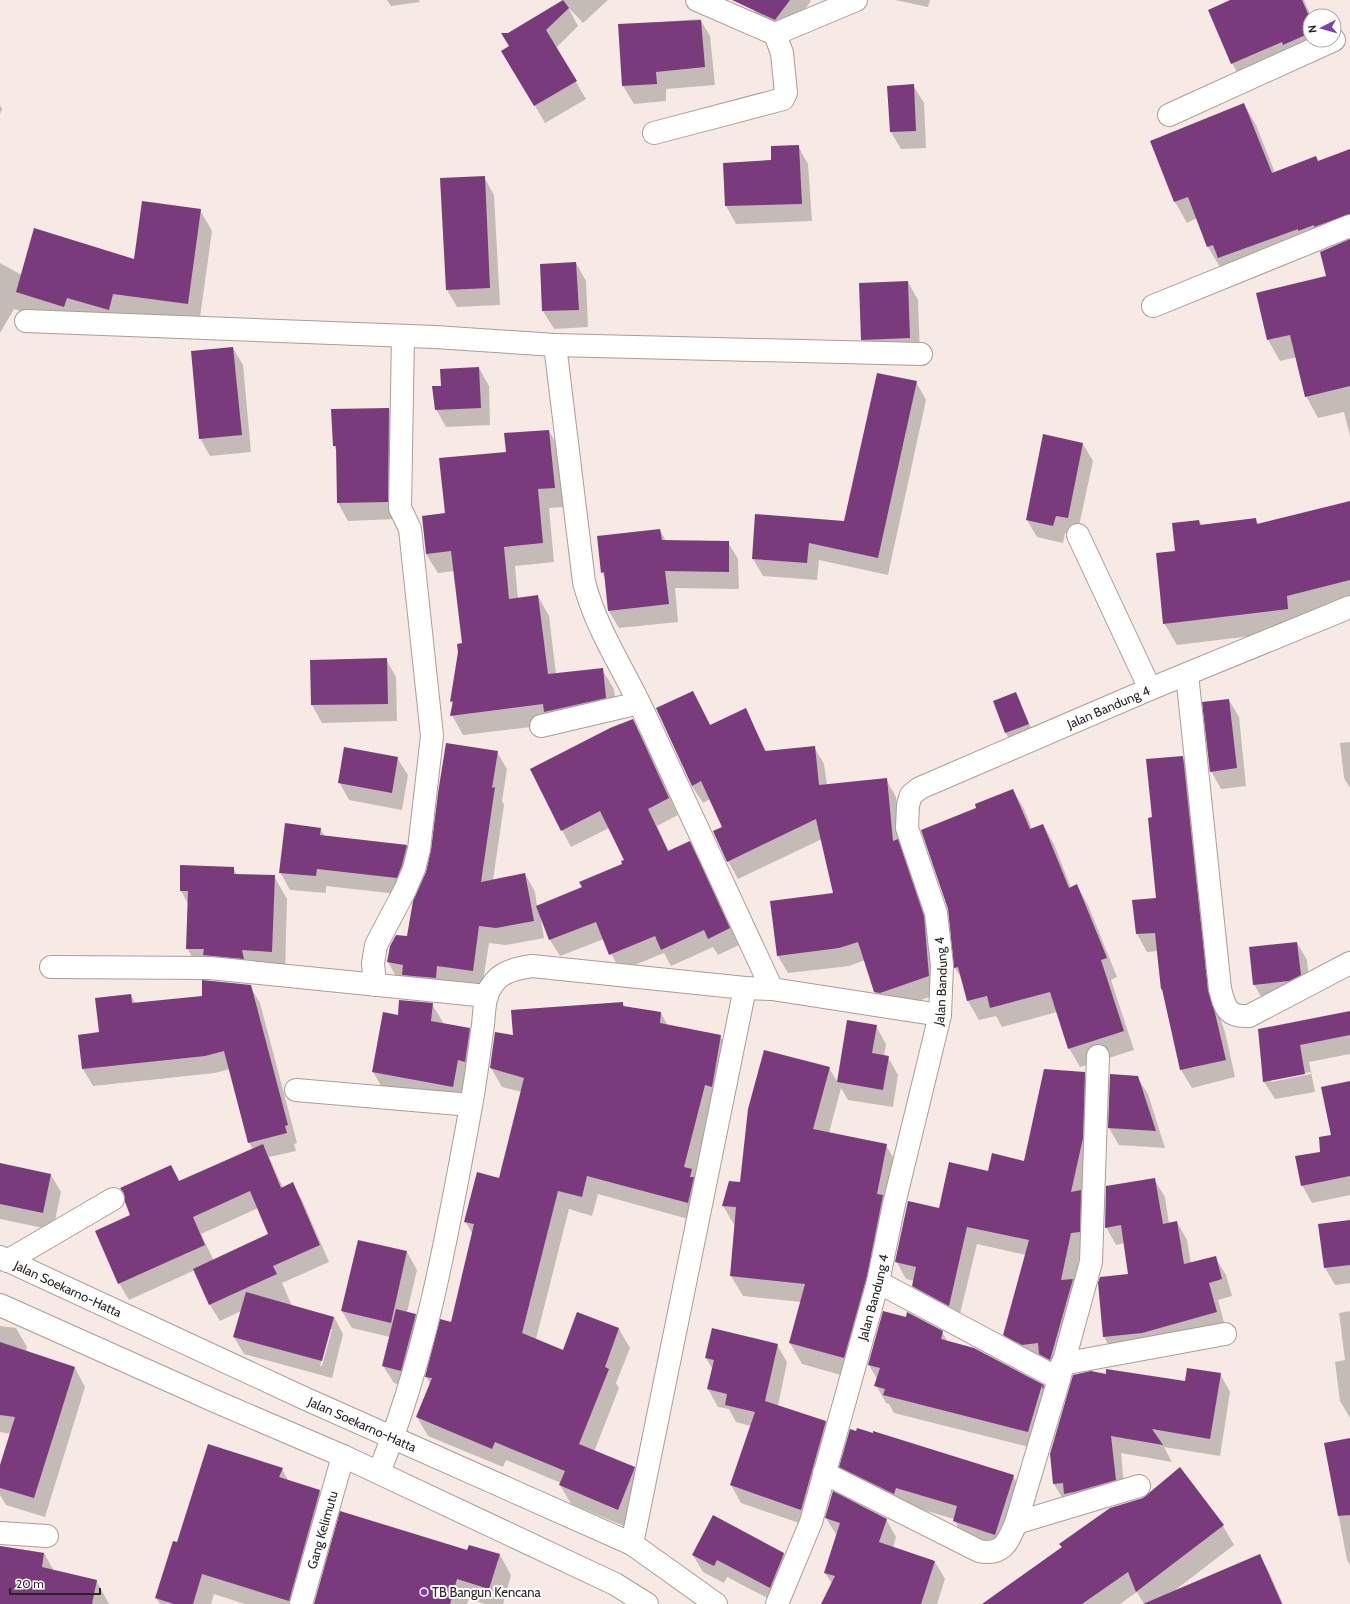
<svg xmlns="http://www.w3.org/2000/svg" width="1350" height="1604" font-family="Cabin,sans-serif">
<rect width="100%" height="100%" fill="#f7eae4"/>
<path fill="#0003" fill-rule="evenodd" d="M387,0H419L420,2L391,6Z
M562,0H608L583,23L568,7L578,26L556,48L586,99L545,123L503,51L510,47L508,34L563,1Z
M762,0H810L811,1L785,37L764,28L754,11Z
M895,0H930L928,7Z
M1234,0H1304L1311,16L1310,40L1242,81L1232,63Z
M700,19L710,36L715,85L666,89V101L634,104L623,86L619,25Z
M913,85L924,103L926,148L901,149L891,132Z
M1244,104L1256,125L1275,173L1318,162L1350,150V238L1327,247L1326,246L1220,267L1208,247L1197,218L1187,223L1175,202L1151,142Z
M0,105L2,109L0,114Z
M798,146L808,164L812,221L736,224L726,206L724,164L772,161Z
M484,177L494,195L500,305L457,307L447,290Z
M200,210L212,231L199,325L76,328L14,309L0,333V263L22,275L135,260Z
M1350,250V436L1344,412L1318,418L1306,396L1297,357L1280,361L1268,340Z
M576,263L586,281L588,327L554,329L543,311L541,265Z
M908,282L918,300L920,356L872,357L862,340Z
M233,348L243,365L251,452L210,456L200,438Z
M479,368L489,386L490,425L446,427L436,409L442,387Z
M916,382L926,400L888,575L819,560L817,580L763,576L753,559L845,522Z
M389,409L399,426L397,519L348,521L338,503L337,452L334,446L332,410Z
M549,431L560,450L565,507L549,508L554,562L515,566L518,599L538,596L549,616L556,674L602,669L614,689L617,717L463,735L452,715L453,705L451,701L463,644L455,571L438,573L426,554L446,514L507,452Z
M1083,444L1093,461L1077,535L1065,533L1063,543L1037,537L1027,520Z
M1350,502V605L1300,630L1177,645L1164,623L1176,552L1199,521L1202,525L1255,519L1259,525Z
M660,530L666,541L728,542L738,559L739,589L675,588L678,622L619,628L609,611L605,579L602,572Z
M386,659L396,677L397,721L322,723L312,705L311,661Z
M693,692L711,726L745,710L767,752L814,747L824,764L827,785L886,779L896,797L902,849L907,858L933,934L939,994L890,1010H886L875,992L865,960L849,966L788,973L778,956L835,894L822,839L738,879L728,861L724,827L710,799L703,803L692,786Z
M1016,693L1033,733L1010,741L1006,733Z
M1229,700L1239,717L1246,786L1221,789L1211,771Z
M632,720L642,737L678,815L657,826L669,852L689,843L699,859L739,945L718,955L713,947L671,966L664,953L620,971L604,939L560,956L550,940L540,914L544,938L506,945L489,943L482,988L398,980L388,962L391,946L408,937L497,752L507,769L502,801L504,805L493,880L525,874L535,892L537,906L583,888L623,865L625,860L609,828L571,847L562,830Z
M1350,742V788L1344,778L1340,743Z
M1182,757L1193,774L1217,1009L1225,1032L1235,1077L1192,1088L1181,1070L1164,993L1161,989L1157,951L1147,952L1137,934L1133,901L1158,899L1153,818Z
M397,758L408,775L402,810L349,800L339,782Z
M1013,790L1024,809L1032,829L1043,825L1054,844L1071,888L1077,886L1088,905L1117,977L1111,980L1134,1050L1080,1067L1069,1048L1057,1012L1002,1027L996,1016L979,1020L968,1001L962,979L955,968L949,909L977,808Z
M320,829L325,836L406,845L416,863L407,895L326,886V893L290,890L280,872Z
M233,868L237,875L274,876L287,899L285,974L200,971L187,948L188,904L181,891Z
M1297,943L1307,960L1310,992L1264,1002L1254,984Z
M250,986L260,1003L297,1143L294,1144L296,1151L269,1157L283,1188L292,1184L302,1200L329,1262L282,1283L292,1306L334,1317L343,1334L332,1378L244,1354L234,1337L241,1311L220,1321L210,1305L195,1270L129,1300L119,1283L132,1216L121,1189L171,1166L180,1182L253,1150L249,1142L230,1069L215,1073L93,1086L83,1069L79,1035L100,1033L131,995L136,1004L203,997ZM258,1208L270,1235L214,1261L201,1234ZM330,1329H332L322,1366H320Z
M623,1003L625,1007L661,1013L668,1026L720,1036L731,1055L699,1222L598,1194L592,1216L569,1209L536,1339L564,1351L578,1313L619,1329L630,1348L616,1383L619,1388L594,1452L634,1468L645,1487L629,1528L571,1504L560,1485L561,1483L506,1460L503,1467L428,1436L417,1417L430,1384L426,1376L452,1323L473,1235L465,1221L500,1179L522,1092L502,1087L491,1068L495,1033L514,1036Z
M432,1004L444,1024L469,1029L484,1055L468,1113L388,1098L373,1072L383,1013L398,1016Z
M1350,1014V1054L1309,1062L1315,1092L1275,1099L1264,1082L1259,1030ZM1310,1072L1311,1074L1271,1082V1080Z
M848,1021L876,1026L886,1044L884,1056L888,1057L898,1075L893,1107L848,1100L841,1088L829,1133L886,1145L898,1166L855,1379L802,1364L790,1343L801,1302L743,1296L731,1276L735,1226L723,1206L829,1068L838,1083Z
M1084,1073L1094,1091L1081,1250L1074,1283L1060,1377L1014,1352L1004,1335L1026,1255L977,1244L958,1322L924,1304L913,1286L914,1281L906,1279L896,1261L939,1210L989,1172L1025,1162Z
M1137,1077L1148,1094L1165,1148L1119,1145L1109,1128Z
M1350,1082V1195L1312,1203L1302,1185L1333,1136Z
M0,1164L51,1175L61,1192L53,1230L0,1219Z
M1154,1179L1165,1197L1169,1224L1177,1222L1187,1240L1191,1264L1215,1257L1226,1275L1232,1296L1218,1300L1226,1330L1114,1354L1104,1337L1129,1275L1125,1243L1116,1245L1106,1227Z
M1350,1221V1283L1335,1285L1325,1268Z
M407,1252L417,1270L407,1312L415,1314L426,1332L411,1388L394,1383L383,1366L390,1337L352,1328L342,1311Z
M1350,1311V1418L1340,1401L1335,1362L1345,1360L1339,1313Z
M0,1326L16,1328L27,1347L26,1352L75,1368L85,1387L45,1517L6,1505L0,1495V1468L11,1434L0,1432Z
M942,1332L948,1342L974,1349L1043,1386L1054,1404L1037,1449L894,1413L889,1404L886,1403L876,1385L877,1379L869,1365Z
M777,1345L787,1362L778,1406L825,1422L836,1440L811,1527L741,1503L731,1485L751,1426L736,1422L729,1409L718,1407L708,1389L713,1370L706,1358Z
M1220,1374L1230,1392L1220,1456L1164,1447L1172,1462L1121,1453L1125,1497L1064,1501L1054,1484L1107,1375L1186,1382Z
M873,1434L1013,1476L1023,1494L1005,1552L964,1539L954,1519L906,1505L851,1484L840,1467Z
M1325,1444L1350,1445V1565L1347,1560Z
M282,1469L289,1482L319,1491L331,1512L305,1604H245L214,1594L211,1604H160L156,1598L178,1544Z
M1180,1469L1223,1526L1234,1545L1174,1591L1259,1555L1269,1572L1283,1604H1144L1137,1592L1120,1604H1002L1143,1499Z
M713,1517L784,1554L794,1572L779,1604L727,1577L724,1583L703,1572L693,1555Z
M826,1518L886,1519L896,1537L893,1548L935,1562L945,1579L937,1604H822L832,1584L825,1573L837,1536Z
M0,1546L44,1553L54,1571L96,1580L109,1604H0Z
M468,1552L500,1555L511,1575L503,1604H485L469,1599L467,1604H315Z"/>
<path fill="#7a3b7d" d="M563,0L569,8L546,30L577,81L534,106L501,51L509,46L501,33H508Z
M732,0H790L775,20Z
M1230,0H1302L1310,18V33L1283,45L1282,42L1231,64L1208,10Z
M701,20L705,67L656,72L657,84L622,86L618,24Z
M914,84L916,131L890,132L887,86Z
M1244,103L1272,173L1316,156L1318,161L1350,149V214L1314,227V225L1298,231V229L1218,258L1213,245L1207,247L1188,197L1174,202L1150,141Z
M799,145L802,204L725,206L723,163L771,160V146Z
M485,176L490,288L446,290L440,178Z
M142,201L201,209L188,304L113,294L109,310L67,298L64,307L16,292L34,228L134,259Z
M1350,239V386L1305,397L1290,335L1267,340L1256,293L1326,276L1320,252Z
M576,262L579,310L542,311L540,264Z
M908,281L910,338L861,340L859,283Z
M233,347L242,435L199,439L191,351Z
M479,367L481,408L435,410L432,386H441L440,369Z
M877,373L917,381L878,558L809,543L807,563L752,559L755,514L844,521Z
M389,408L388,502L337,503L336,446H333L331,409Z
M549,430L555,488L538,489L543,543L504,547L509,599L538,595L548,674L603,668L606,698L544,712L543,704L450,716L453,701L450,702L458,652L457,644L462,643L451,551L426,554L422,516L445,513L439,458L506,452L504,433Z
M1043,434L1083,443L1068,518L1056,516L1053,526L1026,520Z
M1350,501V580L1287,596L1288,609L1163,624L1156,553L1175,551L1172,523L1199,520L1200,525L1256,518L1257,524Z
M660,529L662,540L729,541V572L665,571L669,604L608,611L604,572L601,573L597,536Z
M387,658L388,704L311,705L310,660Z
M693,691L710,725L746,708L765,751L815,746L819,785L887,778L893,841L898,839L924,916L929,976L880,993L874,992L858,942L839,948L777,956L770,901L833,893L816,819L727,862L713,831L722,827L701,781L692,786L656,708Z
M1016,692L1029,724L1005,733L993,701Z
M1229,699L1237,768L1210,772L1202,702Z
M633,719L669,798L648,809L668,851L690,841L730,928L708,939L704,930L661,950L655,936L609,955L596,922L549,940L536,906L582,887L579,882L622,864L621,861L624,860L600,811L561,831L530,769L610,728Z
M446,743L498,751L492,788L495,787L481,882L525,873L534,921L496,928L479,926L473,971L437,966L436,978L402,975L403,965L387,962L390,946L396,935L407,936L413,901L426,872L431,850L438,793Z
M344,747L398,757L392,793L338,783Z
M1183,756L1208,990L1215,1013L1226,1060L1180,1070L1162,989H1161L1155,933L1136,934L1132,900L1156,898L1148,818L1152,817L1146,759Z
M1013,789L1030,829L1043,824L1069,888L1077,884L1107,958L1101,960L1124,1031L1068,1049L1050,992L990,1008L987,996L967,1001L958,967L954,968L948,909L921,830L976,808L975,804Z
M285,823L321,828L320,835L407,845L402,865L397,878L317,869L316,876L279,873Z
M180,865L234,867V874L275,875L272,952L242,950L244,959L203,955L204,949H186L188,891H180Z
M1297,942L1301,975L1289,981L1253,985L1249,947Z
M202,980L251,985L288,1125L285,1126L287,1133L248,1143L224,1051L205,1056L82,1069L78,1035L99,1032L95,998L131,994L132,1003L202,996Z
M399,1000L433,1003L431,1021L470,1028L465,1062L458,1060L453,1087L372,1072L383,1012L398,1015Z
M623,1002V1006L661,1012L660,1023L721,1035L712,1087L705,1085L684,1167L692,1169L690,1177H694L688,1203L587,1176L582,1197L558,1191L522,1333L563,1350L577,1312L619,1328L605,1367L609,1369L579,1444L635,1467L618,1510L559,1485L565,1471L495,1442L492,1449L416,1417L432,1378L425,1377L440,1319L451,1322L474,1224L464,1222L477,1172L499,1178L524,1078L490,1068L495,1032L513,1035L511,1010Z
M1350,1011V1035L1300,1045L1305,1074L1263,1082L1258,1029Z
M847,1020L877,1025L872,1053L889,1056L883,1090L837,1082Z
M764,1050L830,1067L813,1129L887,1144L877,1194L883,1195L867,1276L844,1358L789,1343L805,1284L730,1276L736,1207L722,1206L729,1181L740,1182L748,1109Z
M1044,1069L1085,1072L1083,1138L1071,1192L1081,1190L1080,1232L1071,1233L1061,1280L1073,1279L1050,1360L1039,1354L1038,1343L1022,1345L1003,1335L1029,1240L967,1227L949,1306L912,1286L916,1267L895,1262L908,1201L939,1208L949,1162L988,1171L992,1153L1024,1161Z
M1110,1074L1138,1076L1156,1131L1108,1128Z
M1350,1081V1176L1301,1186L1295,1156L1320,1152L1319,1137L1331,1135L1321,1087Z
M263,1144L281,1188L293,1182L320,1245L273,1266L277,1274L209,1305L193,1269L268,1234L250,1191L193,1217L205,1245L118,1284L95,1231L130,1215L125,1202L124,1193L120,1188L171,1165L179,1181Z
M0,1163L51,1174L43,1213L0,1204Z
M1155,1178L1163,1224L1177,1221L1184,1264L1216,1256L1222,1279L1209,1283L1217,1312L1142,1333L1103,1337L1098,1283L1100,1277L1128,1274L1121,1225L1105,1228L1106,1186Z
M1350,1220V1265L1324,1268L1318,1224Z
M358,1240L407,1251L391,1323L341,1311Z
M246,1292L334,1317L322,1361L233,1337Z
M396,1309L416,1314L401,1371L382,1366Z
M883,1311L906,1317L907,1312L943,1331L941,1339L974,1348L1044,1385L1043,1390L1042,1385L1028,1432L883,1395L885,1389L874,1386L880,1368L868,1365Z
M712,1328L778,1344L765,1401L826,1421L801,1510L730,1485L755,1412L725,1405L727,1394L707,1389L714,1360L705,1358Z
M0,1342L75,1367L34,1498L0,1488V1465L15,1417L0,1415Z
M1187,1368L1221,1373L1210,1439L1152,1429L1163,1445L1111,1436L1116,1480L1074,1492L1064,1494L1063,1483L1053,1484L1050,1454L1073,1375L1091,1371L1106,1374V1369L1185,1381Z
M857,1428L873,1433V1431L1014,1475L995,1535L953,1521L957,1506L896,1488L894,1494L839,1467L850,1429L856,1431Z
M1350,1438V1515L1338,1516L1324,1443Z
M208,1444L283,1468L279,1477L320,1490L289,1601L202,1574L193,1604H174L155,1598L173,1541L177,1542Z
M1180,1467L1224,1525L1136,1592L1128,1572L1082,1604H982L1062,1547L1059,1544L1110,1508L1143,1498Z
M833,1491L887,1519L879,1542L935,1561L921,1604H821L835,1576L824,1573L840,1523L825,1518Z
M340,1511L467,1550L469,1545L500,1554L489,1589L457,1579L450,1604H314Z
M713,1515L784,1553L770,1588L717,1560L714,1566L692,1555Z
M0,1546L44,1553L42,1567L97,1580L92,1604H0Z
M1260,1554L1282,1604H1143Z"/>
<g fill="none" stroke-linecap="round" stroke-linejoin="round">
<g stroke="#a99d98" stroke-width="24">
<g id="street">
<path d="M775,34L856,0"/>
<path d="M1169,115L1334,40"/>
<path d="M654,133L783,99L786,93L782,53L775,34L697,0"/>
<path d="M1153,306L1350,226"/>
<path d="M26,321L435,337L555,345L584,582C596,629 623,668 643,711C686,804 729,896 772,989"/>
<path d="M555,345L921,354"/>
<path d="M1078,535L1150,689"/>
<path d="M1187,674L1220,989C1225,1008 1227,1017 1249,1016L1350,963"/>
<path d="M541,726L639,703"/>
<path d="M51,967L210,968L487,996"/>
<path d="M375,985L373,963L376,945L405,890L414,869L419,849L432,736L410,529L400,508L403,336"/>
<path d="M296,1090L471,1105"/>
<path d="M7,1261L113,1199"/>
<path d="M878,1282L1059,1379"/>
<path d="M1062,1364L1225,1334"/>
<path d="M379,1472C427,1355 448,1230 471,1106C476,1079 479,1052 483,1025C484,1016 484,1004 487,995C495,974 510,969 532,966L745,988L772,989L940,1015"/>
<path d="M824,1473L979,1551C1003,1556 1008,1542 1016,1523L1059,1379L1091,1262L1098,1056"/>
<path d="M1016,1523L1139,1486"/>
<path d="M0,1533L47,1536"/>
<path d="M632,1544L745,988"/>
<path id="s1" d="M301,1604L343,1456"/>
<path id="s2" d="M777,1604L811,1522L878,1282L894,1204L940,1015L942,965L936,913L907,828L908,805L911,795L920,788L1150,689L1350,607"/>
</g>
</g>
<g stroke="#a99d98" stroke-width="24">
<g id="secondary">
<path id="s3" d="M0,1257L306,1399L632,1544L716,1604"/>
<path d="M0,1305L217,1402L343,1456L615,1584L647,1604"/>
</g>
</g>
<use href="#street" stroke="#fff" stroke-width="22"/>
<use href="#secondary" stroke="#fff" stroke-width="22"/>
</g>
<circle fill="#803db1" stroke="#fff" stroke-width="1.5" cx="424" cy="1592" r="4"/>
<g text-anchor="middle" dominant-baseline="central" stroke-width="4" stroke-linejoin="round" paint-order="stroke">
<g font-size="13" fill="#292522" stroke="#fff">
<text stroke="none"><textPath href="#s2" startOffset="1054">Jalan Bandung 4</textPath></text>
<text stroke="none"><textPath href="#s2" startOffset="646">Jalan Bandung 4</textPath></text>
<text stroke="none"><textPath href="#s3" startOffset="75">Jalan Soekarno-Hatta</textPath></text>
<text stroke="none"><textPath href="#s2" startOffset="322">Jalan Bandung 4</textPath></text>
<text stroke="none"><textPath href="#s3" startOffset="399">Jalan Soekarno-Hatta</textPath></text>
<text stroke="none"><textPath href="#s1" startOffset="77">Gang Kelimutu</textPath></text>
</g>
<g font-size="13" fill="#292522" stroke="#fff" text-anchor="start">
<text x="432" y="1592">TB Bangun Kencana</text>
</g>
</g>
<g transform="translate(1322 28) rotate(264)"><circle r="19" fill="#ffffff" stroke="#a9a8a7"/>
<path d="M0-3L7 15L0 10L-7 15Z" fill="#803db1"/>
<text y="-6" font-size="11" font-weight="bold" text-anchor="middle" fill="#292522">N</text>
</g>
<path d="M10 1588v6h90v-6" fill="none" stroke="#292522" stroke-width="2"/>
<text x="16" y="1588" font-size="12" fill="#292522" stroke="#ffffff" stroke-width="3" paint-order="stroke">20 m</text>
</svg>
